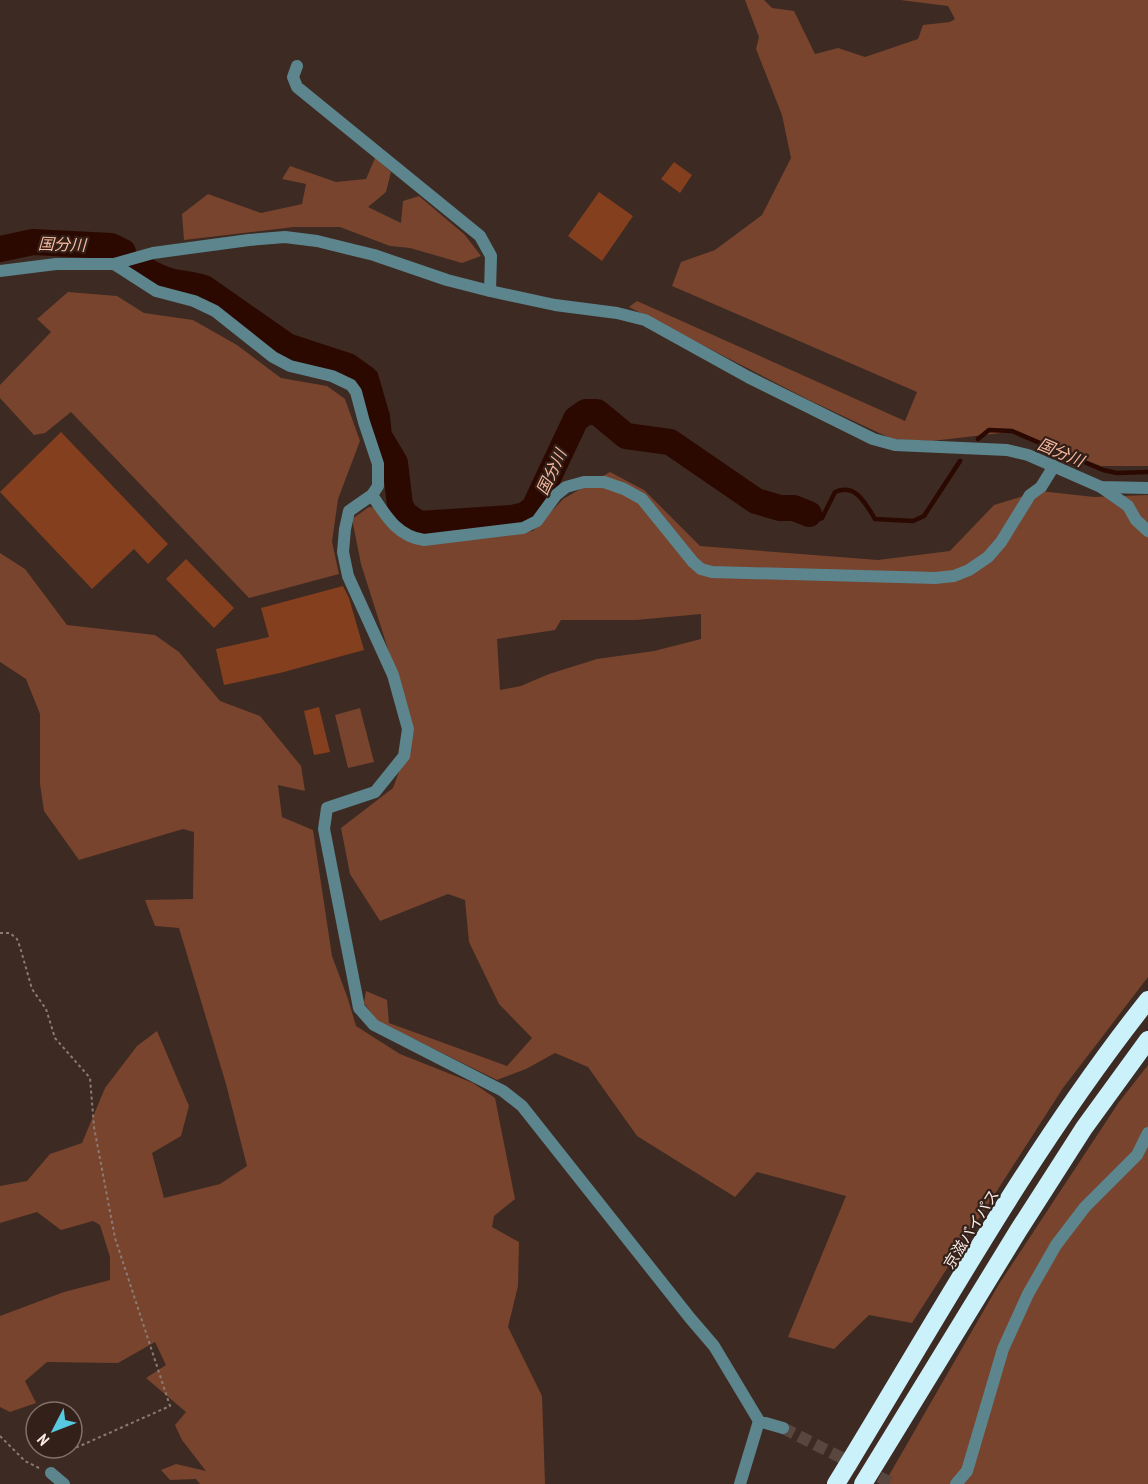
<svg xmlns="http://www.w3.org/2000/svg" width="1148" height="1484" font-family="'PT Sans Narrow','Noto Sans JP',sans-serif">
<rect width="100%" height="100%" fill="#3d2a22"/>
<path fill="#78442d" fill-rule="evenodd" d="M745,0H764L772,8L794,11L815,54L838,48L865,57L918,39L923,25L950,22L955,19L948,6L900,0H1148V466H1101L1009,432L932,441L892,439L809,400L629,307L637,301L905,421L917,392L672,286L681,262L715,250L762,215L791,158L782,115L756,49L759,37Z
M375,158L391,172L386,192L368,207L401,223L403,201L419,196L465,235L481,256L462,263L410,248L390,246L340,227H294L184,240L182,214L208,194L261,213L302,204L306,184L282,179L290,166L336,182L366,179Z
M68,292L117,296L144,313L193,320L237,345L281,378L327,386L345,399L360,441L338,499L332,542L339,574L249,598L71,412L45,433L34,435L0,398V385L51,332L37,319Z
M610,472L644,490L700,546L878,560L950,551L994,505L1040,491L1094,497L1148,495V977L1063,1088L912,1323L869,1315L834,1349L788,1337L846,1196L757,1172L735,1197L637,1136L588,1067L555,1053L526,1069L497,1080L377,1021L364,1003L366,991L387,1000L389,1023L507,1066L532,1038L499,1004L469,942L465,900L448,894L380,921L350,874L341,828L393,788L414,731L361,564L352,519L369,507L377,508L427,542L533,531L563,499ZM701,614V639L654,651L597,659L549,674L521,686L500,690L497,639L555,630L561,620H636Z
M0,553L25,569L67,625L155,635L179,652L220,701L260,716L301,766L305,791L278,785L282,817L313,830L332,956L348,999L356,1026L400,1054L473,1083L495,1098L515,1199L494,1216L492,1227L519,1242L518,1286L508,1327L542,1396L545,1484H200L196,1479L170,1480L161,1470L176,1464L206,1471L182,1440L175,1425L186,1412L146,1378L166,1365L155,1342L118,1363L47,1362L25,1381L36,1403L10,1412L0,1407V1316L64,1292L110,1280V1257L100,1225L93,1221L61,1230L37,1212L0,1223V1186L27,1181L50,1154L82,1143L105,1088L137,1046L157,1031L189,1106L181,1136L152,1153L164,1198L220,1184L247,1166L226,1084L179,928L155,926L145,900L193,899L194,832L183,829L79,860L44,811L40,784V714L26,679L0,662Z
M360,708L374,762L348,768L335,715Z
M1148,1065V1484H884L999,1284L1119,1102Z"/>
<g fill="none" stroke-linecap="round" stroke-linejoin="round">
<path stroke="#2b0900" stroke-width="4.5" d="M978,439L989,430L1012,431L1103,470L1117,473L1148,472
M809,514L816,520L822,518L835,492C856,483 865,503 875,519L913,521L924,516L960,461"/>
<path stroke="#2b0900" stroke-width="26" d="M0,249L33,242L111,246L123,252
M139,266C149,273 159,278 170,281C181,284 193,284 204,288L287,346L348,366L366,379L377,417L379,436L395,463L400,505L405,514L419,524L512,518L525,515L534,508L576,419L586,412H597L626,436L670,442L756,501L780,508H794L809,514"/>
</g>
<path fill="#843f1f" d="M674,162L692,175L680,193L661,179Z
M599,192L633,216L602,261L568,236Z
M61,432L168,544L148,564L134,549L92,589L0,492Z
M186,559L234,608L214,628L166,579Z
M343,586L349,598L364,650L280,673L224,685L216,649L269,637L261,608Z
M319,707L330,752L314,755L304,711Z"/>
<g fill="none" stroke-linecap="round" stroke-linejoin="round">
<path stroke="#59473f" stroke-width="12" stroke-dasharray="12 6" stroke-linecap="butt" d="M783,1428L893,1484"/>
<path stroke="#8b7b74" stroke-width="2" stroke-dasharray="3 3" stroke-linecap="butt" d="M0,933H10L17,939L20,947L32,989L46,1009L55,1038L90,1078L94,1127L115,1238L170,1406L55,1457L54,1460
M0,1436L25,1461L39,1468"/>
<path stroke="#5c858e" stroke-width="12" d="M297,66L293,77L297,87L480,236L491,256L490,291
M114,264L156,291L194,301L215,311L273,357L290,366L332,376L351,385L356,392L364,422L378,464V486L372,495L349,511L345,529L343,552L348,576L393,675L408,729L404,756L375,792L327,808L324,829L359,1008L374,1025L503,1091L522,1106L690,1318L714,1346L759,1421L783,1428
M1101,487L1128,506L1136,520L1148,531
M372,495C386,516 397,536 424,540L523,528L537,521L556,495L566,487L584,482H604L624,489L642,499L693,562L701,569L712,572L935,578L954,576L969,570L988,557L1001,542L1030,495L1041,487L1054,466
M51,1473L64,1484
M956,1484L967,1471L1003,1349L1028,1294L1056,1245L1085,1207L1137,1155L1148,1133"/>
<path stroke="#5c858e" stroke-width="12" d="M0,271L56,264H114L153,253L249,240L285,237L317,241L374,255L447,280L490,291L555,305L617,313L645,320L748,377L873,439L895,445L1007,450L1028,455L1101,487L1148,488
M740,1484L759,1421"/>
<path stroke="#cbf2fb" stroke-width="18" d="M836,1484C936,1321 1029,1150 1148,1000
M863,1484L1018,1231L1084,1128L1148,1040"/>
</g>
<g text-anchor="middle" dominant-baseline="central" stroke-width="4.5" stroke-linejoin="round" paint-order="stroke">
<g font-size="15" fill="#f8ebe6" stroke="#332019">
<text transform="translate(971 1229) rotate(-58)">京滋バイパス</text>
</g>
<g font-size="16" font-style="italic" fill="#f9bba0" stroke="#332019">
<text transform="translate(62 244) rotate(2)">国分川</text>
<text transform="translate(1061 452) rotate(23)">国分川</text>
<text transform="translate(551 472) rotate(-65)">国分川</text>
</g>
</g>
<g transform="translate(54 1430) rotate(228)"><circle r="28" fill="#332019" stroke="#82716b" stroke-width="1.5"/>
<path d="M0-4.5L10 22L0 15L-10 22Z" fill="#57c9e1"/>
<text y="-9" font-size="16" font-weight="bold" text-anchor="middle" fill="#f8ebe6">N</text>
</g>
</svg>
